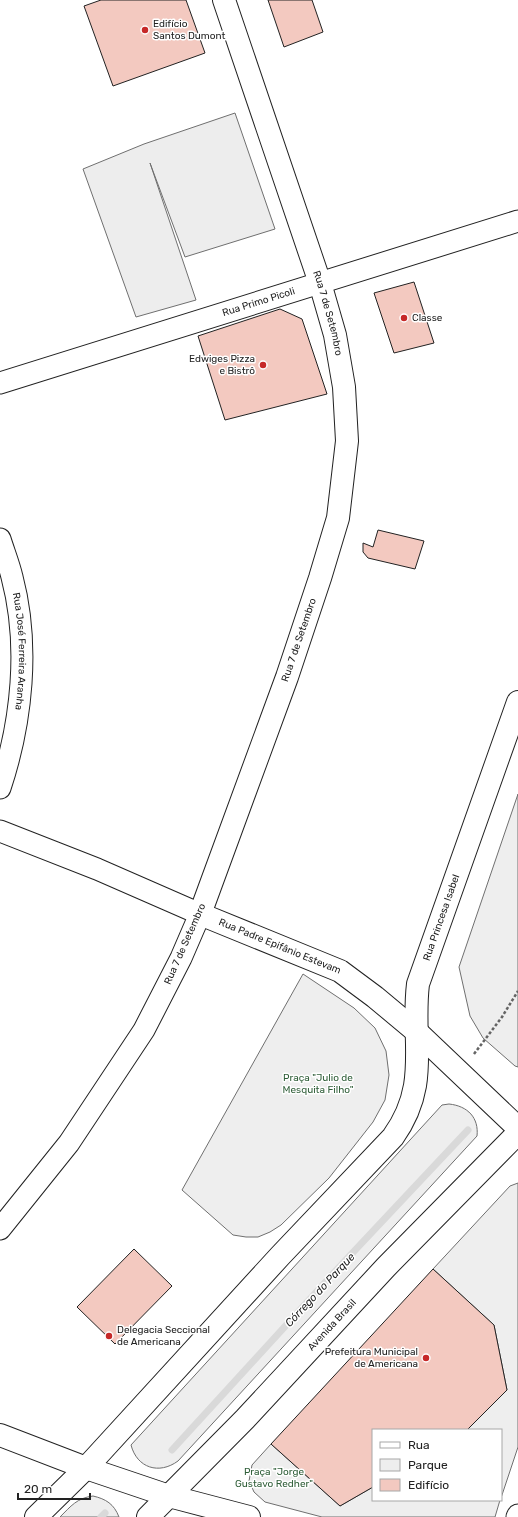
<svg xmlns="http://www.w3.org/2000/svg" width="518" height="1517" font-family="Rubik,sans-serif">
<rect width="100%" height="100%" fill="#fff"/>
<path fill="#eee" stroke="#6f6f6f" d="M518,794V1067L515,1066L483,1038L470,1016L459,967Z
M303,974L354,1008L375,1028L386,1051L389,1075L385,1100L373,1122L329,1178L281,1225L270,1232L258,1237H246L233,1235L182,1190Z
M449,1104C468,1106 479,1118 477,1136L178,1461C159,1475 137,1468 131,1445L442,1105Z
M518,1183V1447L501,1498V1430H467L507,1390L494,1325L433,1269L510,1186Z
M271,1444L340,1506L373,1487V1500H500L495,1517H322L265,1502L254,1492L249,1481L252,1465Z
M93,1496C106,1499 114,1504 119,1517H60C71,1506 77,1498 93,1496Z"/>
<path fill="#ededed" stroke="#6f6f6f" d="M235,113L275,229L185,257L150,163L196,300L136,317L83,169L144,144Z"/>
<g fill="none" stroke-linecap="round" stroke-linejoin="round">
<path stroke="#d9d9d9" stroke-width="7" d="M172,1450L343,1263L468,1130
M101,1517L105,1513"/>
</g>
<path fill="#f3c9c0" stroke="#222" d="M101,0H186L205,53L113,86L84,6Z
M268,0H312L323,32L284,47Z
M414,282L434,343L394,353L374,293Z
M280,309L302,319L327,394L225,420L198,336Z
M378,530L424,541L415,569L368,558L363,552V543L373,547Z
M134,1249L172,1286L115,1344L77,1307Z
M433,1269L494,1325L507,1390L467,1430H373V1487L340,1506L271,1444Z"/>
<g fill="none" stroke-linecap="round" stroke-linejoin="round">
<g stroke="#222" stroke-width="23">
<g id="street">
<path id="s1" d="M0,383L518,221"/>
<path id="s2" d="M0,539C4,552 9,564 12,577C30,645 22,722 0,788"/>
<path d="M0,831L97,869L200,914L181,958L144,1030L69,1143L0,1229"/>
<path d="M517,1517L518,1515"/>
</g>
</g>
<g stroke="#222" stroke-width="24">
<g id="secondary">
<path id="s3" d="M224,0L320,283L335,335L344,387L347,441L338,518L320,578L287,677L200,914L340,971L375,997L417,1032L518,1128"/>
<path d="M0,1435L86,1468L169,1496L249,1517"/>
</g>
</g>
<g stroke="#222" stroke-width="24">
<g id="primary">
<path id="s4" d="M36,1517L86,1468L280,1256L393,1137C431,1084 411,1042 418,984L518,702"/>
<path id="s5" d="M148,1517L245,1419L386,1267L518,1133"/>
</g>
</g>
<path stroke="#646464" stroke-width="2.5" stroke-dasharray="3 2" stroke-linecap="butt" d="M474,1054L502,1017L518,991"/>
<use href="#street" stroke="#fff" stroke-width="21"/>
<use href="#secondary" stroke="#fff" stroke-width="22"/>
<use href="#primary" stroke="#fff" stroke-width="22"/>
</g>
<g fill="#c62828" stroke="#fff" stroke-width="1.5">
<circle cx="145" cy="30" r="4"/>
<circle cx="404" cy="318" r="4"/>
<circle cx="263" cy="365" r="4"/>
<circle cx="109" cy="1336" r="4"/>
<circle cx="426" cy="1358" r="4"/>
</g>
<g text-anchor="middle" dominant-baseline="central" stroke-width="3" stroke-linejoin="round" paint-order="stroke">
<g font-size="10" fill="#222" stroke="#fff" text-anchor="start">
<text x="153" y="24">Edifício<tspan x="153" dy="12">Santos Dumont</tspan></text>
<text x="412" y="318">Classe</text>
<text x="255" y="359" text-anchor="end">Edwiges Pizza<tspan x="255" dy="12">e Bistrô</tspan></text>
<text x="117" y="1330">Delegacia Seccional<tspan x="117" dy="12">de Americana</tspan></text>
<text x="418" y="1352" text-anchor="end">Prefeitura Municipal<tspan x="418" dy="12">de Americana</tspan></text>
</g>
<g font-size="10" fill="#222" stroke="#fff">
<text stroke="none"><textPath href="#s1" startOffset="271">Rua Primo Picoli</textPath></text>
<text stroke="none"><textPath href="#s3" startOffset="330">Rua 7 de Setembro</textPath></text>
<text transform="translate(299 640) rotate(-71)">Rua 7 de Setembro</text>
<text stroke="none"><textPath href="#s2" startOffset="115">Rua José Ferreira Aranha</textPath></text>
<text stroke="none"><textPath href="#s4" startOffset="750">Rua Princesa Isabel</textPath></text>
<text transform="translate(185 944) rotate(-66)">Rua 7 de Setembro</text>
<text stroke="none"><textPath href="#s3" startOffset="1043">Rua Padre Epifânio Estevam</textPath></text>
<text stroke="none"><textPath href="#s5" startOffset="266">Avenida Brasil</textPath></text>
</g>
<g font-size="10" fill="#2f5e38" stroke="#fff">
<text x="318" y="1078">Praça "Julio de<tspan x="318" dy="12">Mesquita Filho"</tspan></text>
<text x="274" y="1472">Praça "Jorge<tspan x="274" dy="12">Gustavo Redher"</tspan></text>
</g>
<g font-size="11" font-style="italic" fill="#222" stroke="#fff">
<text transform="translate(320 1290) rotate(-47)">Córrego do Parque</text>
</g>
</g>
<rect x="372" y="1429" width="130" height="72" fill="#ffffff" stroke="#a7a7a7"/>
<rect x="380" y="1442" width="20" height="6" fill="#ffffff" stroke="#a7a7a7"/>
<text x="408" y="1449" font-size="12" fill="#222222">Rua</text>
<rect x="380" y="1459" width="20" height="12" fill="#eeeeee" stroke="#a7a7a7"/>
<text x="408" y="1469" font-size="12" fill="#222222">Parque</text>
<rect x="380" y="1479" width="20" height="12" fill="#f3c9c0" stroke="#a7a7a7"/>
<text x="408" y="1489" font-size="12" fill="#222222">Edifício</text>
<path d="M18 1493v6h72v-6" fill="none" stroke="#222222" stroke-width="2"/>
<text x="24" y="1493" font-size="12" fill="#222222" stroke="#ffffff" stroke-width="3" paint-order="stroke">20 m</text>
</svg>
